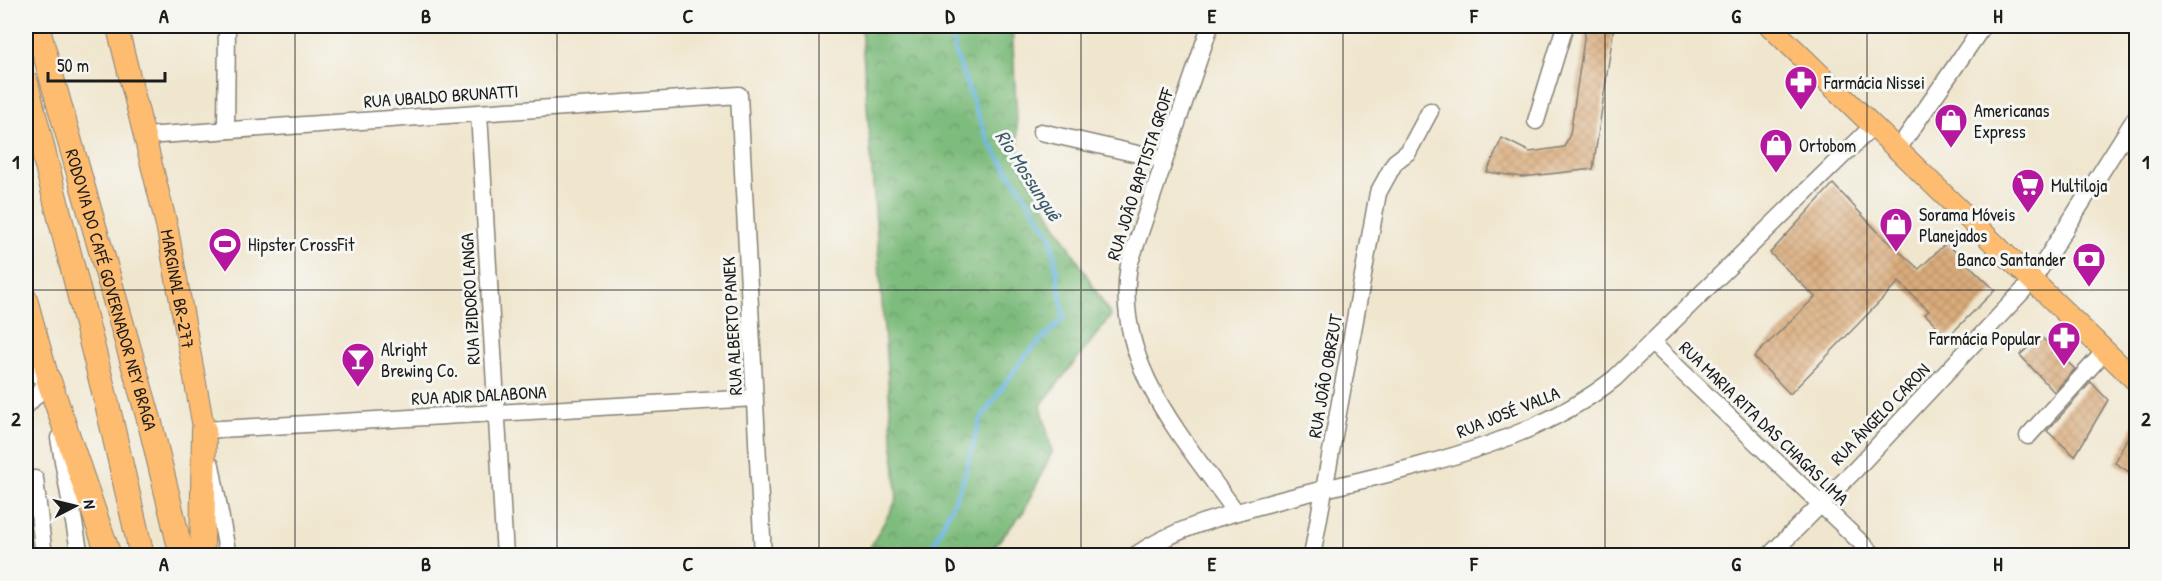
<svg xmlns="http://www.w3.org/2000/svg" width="2162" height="581" font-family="'Patrick Hand',sans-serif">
<defs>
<pattern id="forest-crowns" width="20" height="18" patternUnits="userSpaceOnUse" patternTransform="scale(1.5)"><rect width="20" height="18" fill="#7ebc7d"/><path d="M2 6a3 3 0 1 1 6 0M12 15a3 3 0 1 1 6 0" fill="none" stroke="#669866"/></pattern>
<pattern id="building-cross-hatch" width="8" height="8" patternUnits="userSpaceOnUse" patternTransform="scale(1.5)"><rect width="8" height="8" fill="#daac7b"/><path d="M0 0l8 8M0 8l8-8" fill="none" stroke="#ba936a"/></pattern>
</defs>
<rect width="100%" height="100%" fill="#f6f6f2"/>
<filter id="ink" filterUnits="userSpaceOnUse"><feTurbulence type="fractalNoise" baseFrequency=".0167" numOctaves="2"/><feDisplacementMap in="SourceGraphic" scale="12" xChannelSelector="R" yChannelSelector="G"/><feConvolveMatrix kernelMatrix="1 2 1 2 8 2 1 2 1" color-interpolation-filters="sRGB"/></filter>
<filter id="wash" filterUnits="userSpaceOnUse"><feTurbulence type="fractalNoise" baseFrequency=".008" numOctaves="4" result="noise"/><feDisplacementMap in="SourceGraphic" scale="24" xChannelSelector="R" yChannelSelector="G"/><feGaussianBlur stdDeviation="1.35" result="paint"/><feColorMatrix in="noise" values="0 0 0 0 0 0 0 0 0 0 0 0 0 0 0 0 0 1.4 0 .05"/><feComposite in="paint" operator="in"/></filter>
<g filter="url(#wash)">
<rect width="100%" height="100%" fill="#f0e6ce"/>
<path fill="url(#forest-crowns)" stroke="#4d6c4c" stroke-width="1.5" d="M861,26H1012L1019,163L1111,316L1041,405L1052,452L1024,511L987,555H866L897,499Z"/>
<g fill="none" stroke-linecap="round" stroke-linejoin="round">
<path stroke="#6eb7e6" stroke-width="4.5" d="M928,556L962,484L980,420L1023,358L1064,318L1051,236L987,139L955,53L952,26"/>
</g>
<g id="blocks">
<path fill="url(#building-cross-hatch)" d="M1586,26H1614L1593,169L1522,177L1487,172L1502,138L1530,152L1564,147L1570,134Z
M1833,184L1879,233L1919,269L1946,243L1995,290L1948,337L1925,314L1929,311L1899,282L1790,394L1754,357L1815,297L1770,253Z
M2040,336L2075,369L2054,392L2020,355Z
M2091,382L2108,400L2075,456L2047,431Z
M2136,420V466L2132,474L2115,463Z"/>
</g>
</g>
<g filter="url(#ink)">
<use href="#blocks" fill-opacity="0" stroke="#868175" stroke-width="1.5"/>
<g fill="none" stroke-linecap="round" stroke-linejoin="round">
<g stroke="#868175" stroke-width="19">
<path id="minor" d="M1210,26L1129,265C1112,362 1183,438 1236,512
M479,113L505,556
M1536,121L1565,26
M226,130L227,26
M1041,132L1164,160
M145,136L739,95L763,556
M1898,149L1983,26
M1652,343L1875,556
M26,369L49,381
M26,406L49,381
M2028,436L2105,351
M59,438L80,556
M206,440L204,430L755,398
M211,465L228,556
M35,479L44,556
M1134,556C1175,528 1222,516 1270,503C1383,472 1522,453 1615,378L1874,125
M1312,556L1378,193L1395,162L1408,152L1430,111
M1769,556L1855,470L2033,280L2136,117"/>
</g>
<g stroke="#868175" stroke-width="23">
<g id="major">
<path id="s1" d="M117,26L167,227L204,430"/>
<path d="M1770,26L2136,381"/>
<path d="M26,297L49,381"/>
</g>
</g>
<g stroke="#868175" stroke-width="26">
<g id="highway">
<path id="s2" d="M37,26L150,423L182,556"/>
<path d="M26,83L108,408L142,556"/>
<path d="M49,381L109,556"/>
<path d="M202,556L204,430"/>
</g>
</g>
<use href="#minor" stroke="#fff" stroke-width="16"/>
<use href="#major" stroke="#fdbc70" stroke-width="21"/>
<use href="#highway" stroke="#fdbc70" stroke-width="24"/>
</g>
</g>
<path fill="none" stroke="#1c1c1c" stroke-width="1.5" stroke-opacity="0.55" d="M295,26V556M557,26V556M819,26V556M1081,26V556M1343,26V556M1605,26V556M1867,26V556M26,290H2136"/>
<defs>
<g id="pharmacy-pin" transform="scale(1.725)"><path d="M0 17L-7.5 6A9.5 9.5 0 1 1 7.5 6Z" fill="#b5179e" stroke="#f6f6f2"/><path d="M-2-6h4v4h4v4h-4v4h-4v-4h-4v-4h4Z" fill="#fff"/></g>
<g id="shop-pin" transform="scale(1.725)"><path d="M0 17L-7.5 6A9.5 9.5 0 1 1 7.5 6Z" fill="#b5179e" stroke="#f6f6f2"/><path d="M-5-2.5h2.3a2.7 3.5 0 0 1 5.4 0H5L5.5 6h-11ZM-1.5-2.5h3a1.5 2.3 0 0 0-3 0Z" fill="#fff"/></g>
<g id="supermarket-pin" transform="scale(1.725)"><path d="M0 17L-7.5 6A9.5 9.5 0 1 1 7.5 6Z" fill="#b5179e" stroke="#f6f6f2"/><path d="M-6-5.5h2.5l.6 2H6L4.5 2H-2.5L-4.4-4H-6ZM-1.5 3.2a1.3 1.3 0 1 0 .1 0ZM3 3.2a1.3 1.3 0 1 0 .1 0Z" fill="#fff"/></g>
<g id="stadium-pin" transform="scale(1.725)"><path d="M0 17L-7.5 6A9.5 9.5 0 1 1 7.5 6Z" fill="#b5179e" stroke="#f6f6f2"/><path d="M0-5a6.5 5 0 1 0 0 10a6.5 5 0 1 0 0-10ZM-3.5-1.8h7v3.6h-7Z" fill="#fff"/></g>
<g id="bank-pin" transform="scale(1.725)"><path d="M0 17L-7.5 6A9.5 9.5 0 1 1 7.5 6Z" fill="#b5179e" stroke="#f6f6f2"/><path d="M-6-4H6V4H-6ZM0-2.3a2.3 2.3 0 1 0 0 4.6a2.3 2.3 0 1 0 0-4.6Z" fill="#fff"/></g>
<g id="bar-pin" transform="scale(1.725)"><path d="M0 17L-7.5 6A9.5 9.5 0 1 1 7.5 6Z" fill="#b5179e" stroke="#f6f6f2"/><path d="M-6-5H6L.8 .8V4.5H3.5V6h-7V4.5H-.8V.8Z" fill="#fff"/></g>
</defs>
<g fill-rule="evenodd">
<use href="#pharmacy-pin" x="1801" y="82"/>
<use href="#shop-pin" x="1951" y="120"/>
<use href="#shop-pin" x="1776" y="145"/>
<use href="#supermarket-pin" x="2028" y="185"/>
<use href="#shop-pin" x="1896" y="224"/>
<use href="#stadium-pin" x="225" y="244"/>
<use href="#bank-pin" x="2089" y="259"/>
<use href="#pharmacy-pin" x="2064" y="338"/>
<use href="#bar-pin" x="358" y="359"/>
</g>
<g text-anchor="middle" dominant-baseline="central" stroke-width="6" stroke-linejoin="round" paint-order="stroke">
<g font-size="18" fill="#1c1c1c" stroke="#f6f6f2" text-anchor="start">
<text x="1824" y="82">Farmácia Nissei</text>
<text x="1974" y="110">Americanas<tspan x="1974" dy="21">Express</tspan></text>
<text x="1799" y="145">Ortobom</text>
<text x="2051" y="185">Multiloja</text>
<text x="1919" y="214">Sorama Móveis<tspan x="1919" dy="21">Planejados</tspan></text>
<text x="248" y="244">Hipster CrossFit</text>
<text x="2066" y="259" text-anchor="end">Banco Santander</text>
<text x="2041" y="338" text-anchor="end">Farmácia Popular</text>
<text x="381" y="349">Alright<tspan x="381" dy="21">Brewing Co.</tspan></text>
</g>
<g font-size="18" fill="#1c1c1c" stroke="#f6f6f2">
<text transform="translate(441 96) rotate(-4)">RUA UBALDO BRUNATTI</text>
<text transform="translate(1140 174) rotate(-72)">RUA JOÃO BAPTISTA GROFF</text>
<text stroke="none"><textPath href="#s1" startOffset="270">MARGINAL BR-277</textPath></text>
<text stroke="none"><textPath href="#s2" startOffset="274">RODOVIA DO CAFÉ GOVERNADOR NEY BRAGA</textPath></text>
<text transform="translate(470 299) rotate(-93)">RUA IZIDORO LANGA</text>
<text transform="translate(732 326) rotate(-93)">RUA ALBERTO PANEK</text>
<text transform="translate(1325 376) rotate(-80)">RUA JOÃO OBRZUT</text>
<text transform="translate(479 395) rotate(-3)">RUA ADIR DALABONA</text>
<text transform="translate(1508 412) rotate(-22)">RUA JOSÉ VALLA</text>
<text transform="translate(1880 414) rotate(-46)">RUA ÂNGELO CARON</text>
<text transform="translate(1764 423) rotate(44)">RUA MARIA RITA DAS CHAGAS LIMA</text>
</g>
<g font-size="20" font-style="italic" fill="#3d5a6d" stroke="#f6f6f2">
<text transform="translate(1029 175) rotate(57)">Rio Mossunguê</text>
</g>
</g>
<rect width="2162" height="581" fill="none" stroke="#f6f6f2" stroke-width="66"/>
<g transform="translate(75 506) rotate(83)" stroke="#f6f6f2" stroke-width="4.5" paint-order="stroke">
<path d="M0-4.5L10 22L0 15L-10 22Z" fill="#1c1c1c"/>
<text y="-9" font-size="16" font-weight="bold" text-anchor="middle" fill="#1c1c1c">N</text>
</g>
<path d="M48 72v9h117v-9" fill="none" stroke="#1c1c1c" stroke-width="3"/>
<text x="57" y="72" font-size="18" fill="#1c1c1c" stroke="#f6f6f2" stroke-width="4.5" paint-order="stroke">50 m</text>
<rect x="33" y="33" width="2096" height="515" fill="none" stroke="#1c1c1c" stroke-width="2"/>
<g font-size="20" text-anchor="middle" font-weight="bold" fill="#1c1c1c">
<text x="164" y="23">A</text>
<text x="426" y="23">B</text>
<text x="688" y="23">C</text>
<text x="950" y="23">D</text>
<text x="1212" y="23">E</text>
<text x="1474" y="23">F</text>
<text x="1736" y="23">G</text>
<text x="1998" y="23">H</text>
<text x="16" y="169">1</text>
<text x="2146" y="169">1</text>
<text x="16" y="426">2</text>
<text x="2146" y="426">2</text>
<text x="164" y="571">A</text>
<text x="426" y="571">B</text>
<text x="688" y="571">C</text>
<text x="950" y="571">D</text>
<text x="1212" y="571">E</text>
<text x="1474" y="571">F</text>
<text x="1736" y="571">G</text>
<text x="1998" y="571">H</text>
</g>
</svg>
